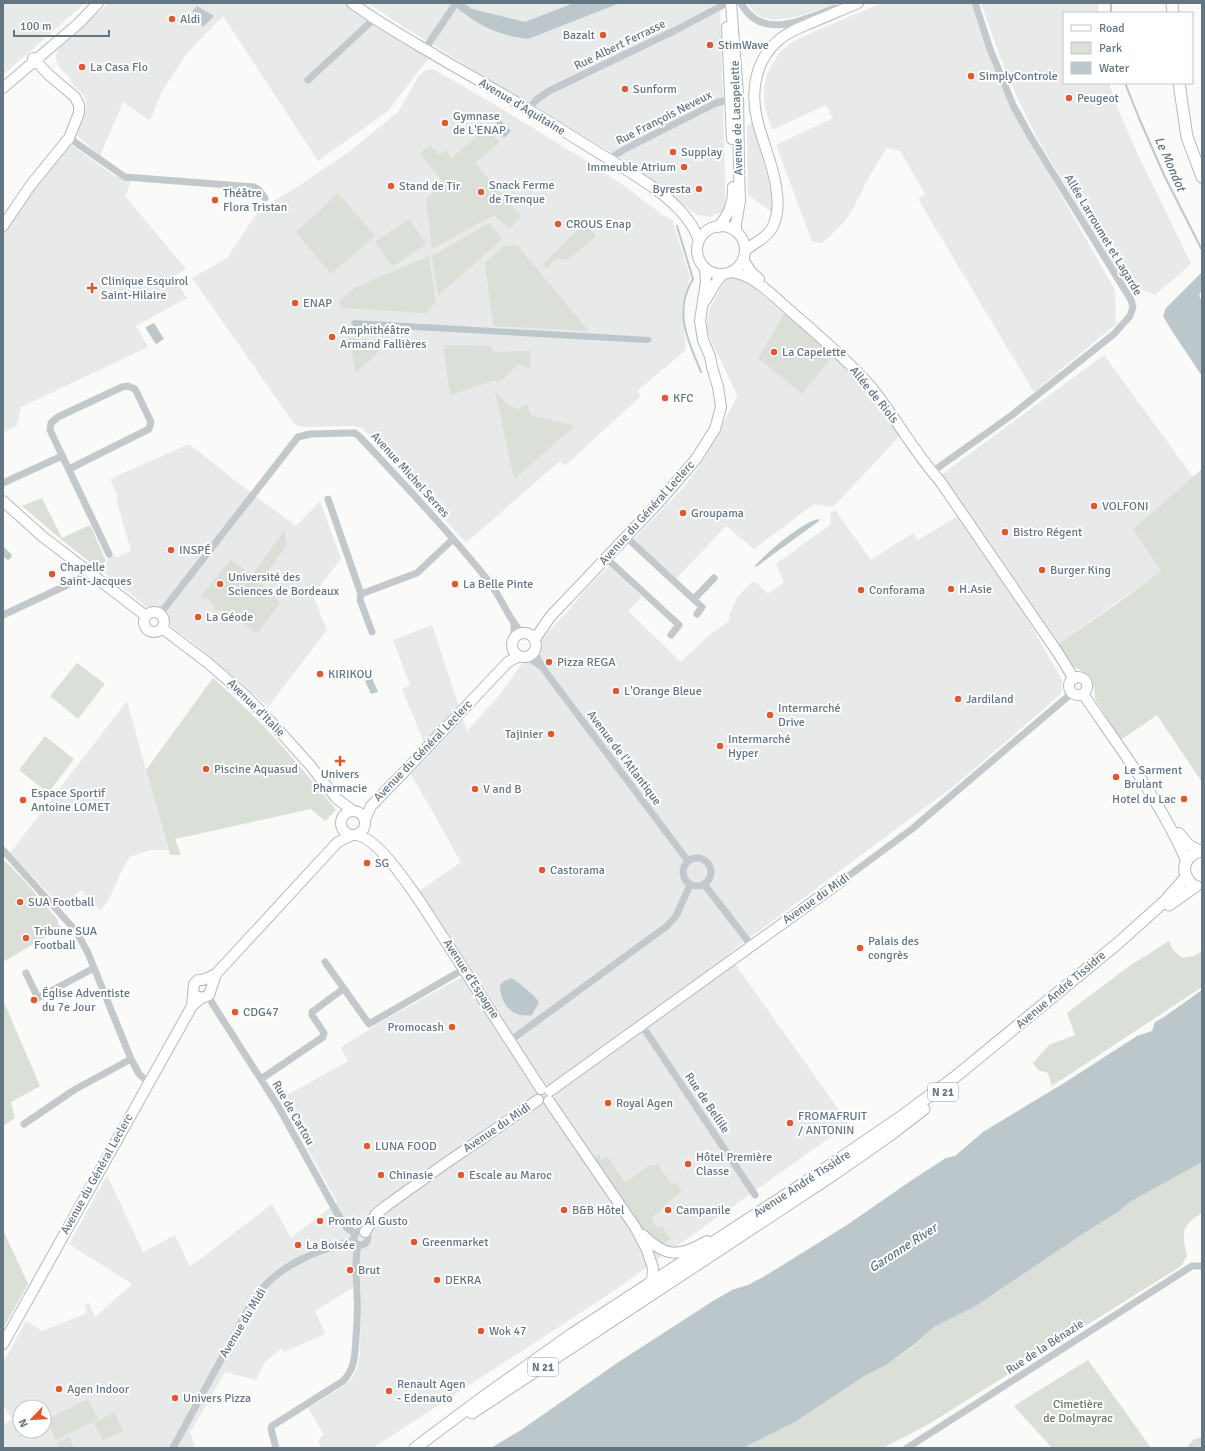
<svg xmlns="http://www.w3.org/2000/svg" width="1205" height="1451" font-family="Signika,sans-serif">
<rect width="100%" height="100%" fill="#fafaf8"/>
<path fill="#e8e9e9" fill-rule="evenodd" d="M3,3H85L3,75Z
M109,3H352L471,72L472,69L396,22L368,3H720L725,174V204L721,212L710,217L697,215L624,160L482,75L478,80L434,54L424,64L388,111L318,161L223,16L187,53L161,93L150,121L123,102L100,156L77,135L86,108V100L81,92L74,86L68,75L60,69L56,60V57L59,47Z
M747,3H838L796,17L775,20L761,17L753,11Z
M879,3H971L992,64L1024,130L1115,290L1116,324L1034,392L918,199L925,194L900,151L887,148L870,175L853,209L844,222L828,238L821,243L812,241L776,145L833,118L826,105L772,130L764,104V89L767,74L780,52L789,44L802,37L879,4L880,5Z
M981,3H1099L1098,13H1064V83H1109L1118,109L1135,148L1191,264L1155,295L1124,283L1037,138L1016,95L999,54Z
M433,69L497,106L590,163L623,185L664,216L672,219L690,277L682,306L686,350L637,391L641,396L565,466L560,461L466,543L362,428L353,426L302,427L295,425L192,278L227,258L259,210L294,189L350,151L398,112L418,77L424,71Z
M752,122L767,174L772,197V212L748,195L747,127Z
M69,143L114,176L125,177L131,181L125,196L186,269L174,276L180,287L187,298L136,326L148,347L21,407L17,426L3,433V233L18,210Z
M731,276L743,278L784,314L758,358L834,355L877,399L902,434L833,507L814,504L754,549L726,526L676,579L632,541L682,489L699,467L737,397H738L708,334L706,325L710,308L725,280Z
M1104,355L1193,477L1133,529L1161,571L1058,644L941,475Z
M189,444L242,486L296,526L320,501L341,559L313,595L327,630L268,707L241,683L191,641L169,625L167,616L162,611L156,608H148L102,571L108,561L107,556L112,554L117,557L131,551L116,499L118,497L110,479Z
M835,510L871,560L913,533L918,540L958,516L1026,617L1062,680L1061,694L954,786L728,954L849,1124L612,1292L373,1448H321L318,1440L324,1435L308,1408L342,1387L352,1379L357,1368L360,1353L361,1283L315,1311L325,1334L284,1352L282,1348L265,1362L256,1380L225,1372L190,1433L195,1446L194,1448H3V1425L12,1419L3,1405V1363L26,1321L42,1331L87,1313L85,1305L89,1303L95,1317L132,1284L69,1244L107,1175L143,1252L175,1235L190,1267L272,1204L291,1238L337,1202L280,1099L348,1061L341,1047L388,1018L471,972L418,892L461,862L411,774L429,755L402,689L410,685L393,640L432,625L467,731L497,698L518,669L548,632L569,610L587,588L609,566L642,597L628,611L681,662L706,638L730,620L729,616L737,598L742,592L752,582L758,584L768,594L784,582L776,564L831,524L830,513ZM20,1407H44V1431H20Z
M127,701L168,850H151L130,857L123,868L109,899L100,911L81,890L62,907L10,853Z"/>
<path fill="#dadfd7" d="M486,128L500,142L475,163L521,216L509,229L494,215L432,249L426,199L443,182L420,154L430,145L439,155L445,150L452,158Z
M338,193L375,236L331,274L296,232Z
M409,219L426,244L392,267L375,242Z
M489,223L502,239L438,296L432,256Z
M585,223L596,236L578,252L566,260L557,258L546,269L543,264Z
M517,245L589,331L493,326L485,263L504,246Z
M429,256L436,302L426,313L341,308L339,301L354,288Z
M784,314H787L834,355L802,394L758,358Z
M349,338L391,341L356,372Z
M443,345L490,346L494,352L530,351V369L519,364L498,383L495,380L450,395Z
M495,391L505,402L517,410L523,406L527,405L531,415L575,426L514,479Z
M1202,469V782L1157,715L1121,740L1095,699L1094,688L1091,678L1082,671L1074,667L1058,644L1115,605L1161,571L1133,529Z
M42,498L62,538L90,525L106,561L99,569L63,541L22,506Z
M284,531L287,545L260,582L280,603L257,634L226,611H216L211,601L200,597L231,560L252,575Z
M77,663L105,684L78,719L50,696Z
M213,678C259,718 298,763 336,810L325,821L311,809L175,839L181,855H170L146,770Z
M45,736L74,759L48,793L19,770Z
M3,861L6,862L22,878L58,920V924L64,929L42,939L3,962Z
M1169,941L1173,950L1182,958L1194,956L1202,951V987L1052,1086L1048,1073L1038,1070L1033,1063L1049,1045L1075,1035L1067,1013L1128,967Z
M3,1000L40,1086L11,1102L15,1118L3,1126Z
M599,1154L602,1160L607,1156L625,1182L652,1164L654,1166L657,1163L672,1185L676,1183L682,1191L665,1205L666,1207L651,1218L656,1226H662L671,1239L662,1244L653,1241L640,1228L593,1160Z
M1202,1162V1213C1180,1226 1182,1233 1187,1256L1181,1266L929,1424L883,1448H743L795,1422L866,1375L886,1365L915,1345L934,1327L976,1306L1081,1235L1118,1212L1130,1202Z
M3,1230L28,1284L3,1329Z
M1088,1360L1151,1448H1052L1014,1406Z
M88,1399L98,1419L56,1440L46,1420Z
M114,1412L123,1431L103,1440L94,1423Z
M69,1437L74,1448H59L57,1443Z
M1202,1437V1448H1186L1193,1440Z"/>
<path fill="#bbc7cb" d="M451,3H463L472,9L525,22L574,3H620L528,39C495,35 476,24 451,3Z
M197,6L214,16L203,27L192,12Z
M500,120L511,131L504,138L493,126Z
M1202,272V289L1199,296L1202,301V376L1172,331L1163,316L1166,308Z
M354,320L650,337L652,341L647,343L360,327L353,326L351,322Z
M154,323L164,339L156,344L146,329V327Z
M819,519V521L756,567L755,566C766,553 802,522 819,519Z
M372,678L378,692L371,694L365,681Z
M511,978C519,982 534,995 539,1002L532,1015C512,1019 500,1003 500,985L504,981Z
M1202,990V1162L1130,1202L1118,1212L1081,1235L976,1306L934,1327L915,1344L886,1365L866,1375L795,1422L743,1448H491L521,1430L620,1361L713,1301L732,1290L748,1285L765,1276L847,1225L912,1180L946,1158L955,1156L983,1132L1064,1083L1137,1036L1152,1031L1155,1022L1164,1017Z"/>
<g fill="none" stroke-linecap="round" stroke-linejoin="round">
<path stroke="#bbc7cb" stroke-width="2" d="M1111,13V3
M1125,83L1139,118L1164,175L1202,250
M677,226L693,279C673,312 688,340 701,372"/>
<g stroke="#b3babf" stroke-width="12">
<path id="secondary" d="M352,3C383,26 417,44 450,64C498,91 545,119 591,148C626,171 686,199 699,241
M731,3L738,95L739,168L740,201L736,224V232
M727,27L732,139
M3,88L79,23L98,3
M3,226L30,186L69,138L79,113V105L75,97L49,75L33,58
M697 250a24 24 0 1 1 48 0a24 24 0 1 1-48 0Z
M718,227C729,215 734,203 733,187
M745,251C753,243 766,239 772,228C780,213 778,197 775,181C771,160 762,140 757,119C750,90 756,58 780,39C789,31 802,27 813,22C828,16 843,9 858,3
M743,259L751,272L759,279
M731,272C752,274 770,293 786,307C815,333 846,358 872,388C896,418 914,452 940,481L1058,653L1074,679
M704,302C711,293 715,281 723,274
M3,501L42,536L146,616
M144 622a10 10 0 1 1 20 0a10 10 0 1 1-20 0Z
M162,628L208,663L246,696L273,724L309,764L337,799L352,810
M512 645a12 12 0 1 1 24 0a12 12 0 1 1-24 0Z
M535,639L550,617L660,501L696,459L715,429L721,407L718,387L712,367L710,356L703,340L700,321L706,282L705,268
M1069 686a9 9 0 1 1 18 0a9 9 0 1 1-18 0Z
M1083,694C1119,747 1160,800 1186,860
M341 823a12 12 0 1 1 24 0a12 12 0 1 1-24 0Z
M365,820L371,806L403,773L508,662L519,656
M1179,833L1189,845L1200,851
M357,835C379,840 406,882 419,900L541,1089
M196,996L202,998L209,995L216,974
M192,1006L194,984L198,980H203L216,974L335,845L338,842L352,835
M550,1091L843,880
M549,1101L635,1227L647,1250L653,1268L652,1281
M365,1232L376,1214L386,1206L446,1163L538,1100
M643,1235C666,1258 679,1257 707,1241
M3,1344L192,1006L201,998"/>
</g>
<g stroke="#b5babe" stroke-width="13">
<path id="primary" d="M1172,3L1173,13
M1179,83L1187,137L1202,177
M1190,882C1179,870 1186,853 1202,851
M1169,905L1196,886
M472,1413L836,1173L893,1133L924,1109
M415,1448L486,1395L572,1334L801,1185L902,1116L955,1077L1117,944L1165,901L1186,877"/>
</g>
<path stroke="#c3c8cc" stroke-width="7" d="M741,3C762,42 804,19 835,8
M425,49L456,3
M308,80L374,19
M528,110L536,100L549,91L676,30L725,4
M69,138L125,177L254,187L259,190L265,198
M611,161L615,155L625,149L716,103L731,99
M69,469L149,429L151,422L137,393L135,389L128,386L122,387L58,417L51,423L50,430L109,554
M932,472L1012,415L1114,334L1130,316L1133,307L1131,300L1030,136L1013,105L990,49L975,3
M3,483L62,456
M328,499L361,594L417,573L453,539
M626,537L702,607L697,614
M3,551L8,556
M606,558L679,625L671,635
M361,594L360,600L372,632
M694,599L714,578
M160,614L298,437L310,434L349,433H355L359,436C403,483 447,530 487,579C501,596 507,617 522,633
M3,615L78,580L89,572
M514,624V637
M534,651L542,667L688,861
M527,657L541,666
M3,850L76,931L88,953L131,1059L139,1074L148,1082
M683 872a14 14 0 1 1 28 0a14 14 0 1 1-28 0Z
M843,880L912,829L1072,693
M704,884L751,945
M325,962L369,1024L464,969
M26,973L38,998L94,968
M209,994L212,1003L278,1106L337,1213L347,1228L355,1233
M641,1024L755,1195
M511,1040L667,926L676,916L690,885
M261,1079L323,1037L324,1033L312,1015V1012L343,989
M24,1124L74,1090L131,1059
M354 1238a7 7 0 1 1 14 0a7 7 0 1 1-14 0Z
M173,1448L249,1308C253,1302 257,1295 261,1290C284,1262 321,1250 354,1240
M276,1448L271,1429L272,1426L343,1381C355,1369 355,1354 356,1338C357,1324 358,1309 357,1295C357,1278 354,1262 358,1245
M907,1448L1192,1266H1202"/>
<use href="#secondary" stroke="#fff" stroke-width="10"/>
<use href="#primary" stroke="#fff" stroke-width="11"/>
</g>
<g fill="#e4572e" stroke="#fff" stroke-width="1.5">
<circle cx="172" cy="19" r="4"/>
<circle cx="603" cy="35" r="4"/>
<circle cx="710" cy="45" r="4"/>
<circle cx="82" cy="67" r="4"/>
<circle cx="971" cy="76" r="4"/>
<circle cx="625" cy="89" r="4"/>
<circle cx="1069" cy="98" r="4"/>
<circle cx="445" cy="123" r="4"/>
<circle cx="673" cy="152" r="4"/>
<circle cx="684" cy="167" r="4"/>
<circle cx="391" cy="186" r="4"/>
<circle cx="699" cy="189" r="4"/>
<circle cx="481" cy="192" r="4"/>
<circle cx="215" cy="200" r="4"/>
<circle cx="558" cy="224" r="4"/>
<path d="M90 282h4v4h4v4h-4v4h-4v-4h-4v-4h4z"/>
<circle cx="295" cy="303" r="4"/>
<circle cx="332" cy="337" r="4"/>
<circle cx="774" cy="352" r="4"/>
<circle cx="665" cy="398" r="4"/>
<circle cx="1094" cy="506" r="4"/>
<circle cx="683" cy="513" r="4"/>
<circle cx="1005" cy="532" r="4"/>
<circle cx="171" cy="550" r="4"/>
<circle cx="1042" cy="570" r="4"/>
<circle cx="52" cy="574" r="4"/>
<circle cx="220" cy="584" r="4"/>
<circle cx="455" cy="584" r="4"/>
<circle cx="951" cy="589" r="4"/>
<circle cx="861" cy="590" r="4"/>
<circle cx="198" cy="617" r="4"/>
<circle cx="549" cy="662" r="4"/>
<circle cx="320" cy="674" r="4"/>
<circle cx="616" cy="691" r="4"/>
<circle cx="958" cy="699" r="4"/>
<circle cx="770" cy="715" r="4"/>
<circle cx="551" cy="734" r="4"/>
<circle cx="720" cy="746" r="4"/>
<path d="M338 755h4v4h4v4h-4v4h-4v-4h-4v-4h4z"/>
<circle cx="206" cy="769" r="4"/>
<circle cx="1116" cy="777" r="4"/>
<circle cx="475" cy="789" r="4"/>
<circle cx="1184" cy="799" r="4"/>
<circle cx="23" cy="800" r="4"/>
<circle cx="367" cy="863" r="4"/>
<circle cx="542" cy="870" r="4"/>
<circle cx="20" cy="902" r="4"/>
<circle cx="26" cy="938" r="4"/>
<circle cx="860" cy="948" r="4"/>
<circle cx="34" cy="1000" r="4"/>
<circle cx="235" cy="1012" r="4"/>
<circle cx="452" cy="1027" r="4"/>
<circle cx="608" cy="1103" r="4"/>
<circle cx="790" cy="1123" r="4"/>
<circle cx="367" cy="1146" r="4"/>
<circle cx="688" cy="1164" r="4"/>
<circle cx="381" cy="1175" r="4"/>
<circle cx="461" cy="1175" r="4"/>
<circle cx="564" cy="1210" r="4"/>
<circle cx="668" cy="1210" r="4"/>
<circle cx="320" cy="1221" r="4"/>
<circle cx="414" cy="1242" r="4"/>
<circle cx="298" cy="1245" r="4"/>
<circle cx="350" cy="1270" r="4"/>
<circle cx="437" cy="1280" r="4"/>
<circle cx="481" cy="1331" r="4"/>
<circle cx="59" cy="1389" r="4"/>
<circle cx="389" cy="1391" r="4"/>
<circle cx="175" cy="1398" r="4"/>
</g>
<g text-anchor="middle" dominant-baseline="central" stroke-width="4" stroke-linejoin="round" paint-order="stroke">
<g fill="#fff" stroke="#939fa8" stroke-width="1">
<rect x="928" y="1083" width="30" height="18" rx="3"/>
<rect x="528" y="1358" width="30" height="18" rx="3"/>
</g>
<g font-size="11" font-weight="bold" fill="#657683">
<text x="943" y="1092">N 21</text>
<text x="543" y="1367">N 21</text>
</g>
<g font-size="12" fill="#657683" stroke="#fff" text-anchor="start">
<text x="180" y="19">Aldi</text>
<text x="595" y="35" text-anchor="end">Bazalt</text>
<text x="718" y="45">StimWave</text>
<text x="90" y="67">La Casa Flo</text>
<text x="979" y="76">SimplyControle</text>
<text x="633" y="89">Sunform</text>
<text x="1077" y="98">Peugeot</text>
<text x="453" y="116">Gymnase<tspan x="453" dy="14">de L'ENAP</tspan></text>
<text x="681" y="152">Supplay</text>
<text x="676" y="167" text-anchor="end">Immeuble Atrium</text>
<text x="489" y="185">Snack Ferme<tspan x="489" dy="14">de Trenque</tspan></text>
<text x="399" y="186">Stand de Tir</text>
<text x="691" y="189" text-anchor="end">Byresta</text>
<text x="223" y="193">Théâtre<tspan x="223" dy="14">Flora Tristan</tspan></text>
<text x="566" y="224">CROUS Enap</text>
<text x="101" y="281">Clinique Esquirol<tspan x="101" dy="14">Saint-Hilaire</tspan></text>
<text x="303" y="303">ENAP</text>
<text x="340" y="330">Amphithéâtre<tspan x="340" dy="14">Armand Fallières</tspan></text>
<text x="782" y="352">La Capelette</text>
<text x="673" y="398">KFC</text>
<text x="1102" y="506">VOLFONI</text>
<text x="691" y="513">Groupama</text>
<text x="1013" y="532">Bistro Régent</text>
<text x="179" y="550">INSPÉ</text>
<text x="60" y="567">Chapelle<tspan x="60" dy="14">Saint-Jacques</tspan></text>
<text x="1050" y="570">Burger King</text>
<text x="228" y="577">Université des<tspan x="228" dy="14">Sciences de Bordeaux</tspan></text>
<text x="463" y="584">La Belle Pinte</text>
<text x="959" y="589">H.Asie</text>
<text x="869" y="590">Conforama</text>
<text x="206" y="617">La Géode</text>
<text x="557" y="662">Pizza REGA</text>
<text x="328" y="674">KIRIKOU</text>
<text x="624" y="691">L'Orange Bleue</text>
<text x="966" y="699">Jardiland</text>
<text x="778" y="708">Intermarché<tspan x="778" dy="14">Drive</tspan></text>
<text x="543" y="734" text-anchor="end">Tajinier</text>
<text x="728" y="739">Intermarché<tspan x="728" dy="14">Hyper</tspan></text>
<text x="214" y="769">Piscine Aquasud</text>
<text x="1124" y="770">Le Sarment<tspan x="1124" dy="14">Brulant</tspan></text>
<text x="340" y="774" text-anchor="middle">Univers<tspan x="340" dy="14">Pharmacie</tspan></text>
<text x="483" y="789">V and B</text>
<text x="31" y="793">Espace Sportif<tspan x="31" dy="14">Antoine LOMET</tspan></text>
<text x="1176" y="799" text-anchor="end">Hotel du Lac</text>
<text x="375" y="863">SG</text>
<text x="550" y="870">Castorama</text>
<text x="28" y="902">SUA Football</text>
<text x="34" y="931">Tribune SUA<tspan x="34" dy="14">Football</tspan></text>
<text x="868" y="941">Palais des<tspan x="868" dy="14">congrès</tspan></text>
<text x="42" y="993">Église Adventiste<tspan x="42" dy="14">du 7e Jour</tspan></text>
<text x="243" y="1012">CDG47</text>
<text x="444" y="1027" text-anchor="end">Promocash</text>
<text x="616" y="1103">Royal Agen</text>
<text x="798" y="1116">FROMAFRUIT<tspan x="798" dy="14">/ ANTONIN</tspan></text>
<text x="375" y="1146">LUNA FOOD</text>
<text x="696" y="1157">Hôtel Première<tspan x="696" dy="14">Classe</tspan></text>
<text x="389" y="1175">Chinasie</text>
<text x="469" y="1175">Escale au Maroc</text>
<text x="572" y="1210">B&amp;B Hôtel</text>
<text x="676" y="1210">Campanile</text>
<text x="328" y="1221">Pronto Al Gusto</text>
<text x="422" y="1242">Greenmarket</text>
<text x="306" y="1245">La Boisée</text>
<text x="358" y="1270">Brut</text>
<text x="445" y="1280">DEKRA</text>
<text x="489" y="1331">Wok 47</text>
<text x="397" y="1384">Renault Agen<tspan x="397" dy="14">- Edenauto</tspan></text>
<text x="67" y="1389">Agen Indoor</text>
<text x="183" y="1398">Univers Pizza</text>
</g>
<g font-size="12" fill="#657683" stroke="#fff">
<text transform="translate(620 45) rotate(-26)">Rue Albert Ferrasse</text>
<text transform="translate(522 107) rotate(31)">Avenue d'Aquitaine</text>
<text transform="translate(664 118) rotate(-27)">Rue François Neveux</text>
<text transform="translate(737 118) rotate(-92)">Avenue de Lacapelette</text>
<text transform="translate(1103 235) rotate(59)">Allée Larroumet et Lagarde</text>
<text transform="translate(874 395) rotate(51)">Allée de Riols</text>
<text transform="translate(410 475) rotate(48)">Avenue Michel Serres</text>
<text transform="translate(647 513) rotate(-48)">Avenue du Général Leclerc</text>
<text transform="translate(256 708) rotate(45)">Avenue d'Italie</text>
<text transform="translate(423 751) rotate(-46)">Avenue du Général Leclerc</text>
<text transform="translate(624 758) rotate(53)">Avenue de l'Atlantique</text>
<text transform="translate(816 899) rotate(-35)">Avenue du Midi</text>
<text transform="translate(471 979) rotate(57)">Avenue d'Espagne</text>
<text transform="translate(1061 990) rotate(-40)">Avenue André Tissidre</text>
<text transform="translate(707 1103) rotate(56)">Rue de Bellile</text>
<text transform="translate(293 1113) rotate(60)">Rue de Cartou</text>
<text transform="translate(497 1128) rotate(-34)">Avenue du Midi</text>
<text transform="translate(97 1174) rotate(-61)">Avenue du Général Leclerc</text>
<text transform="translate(802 1184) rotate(-33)">Avenue André Tissidre</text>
<text transform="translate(243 1323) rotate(-59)">Avenue du Midi</text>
<text transform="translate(1045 1347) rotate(-33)">Rue de la Bénazie</text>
</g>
<g font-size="12" fill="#687a64" stroke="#fff">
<text x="1078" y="1404">Cimetière<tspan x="1078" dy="14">de Dolmayrac</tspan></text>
</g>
<g font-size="13" font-style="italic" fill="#60757c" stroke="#fff">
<text transform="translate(1170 164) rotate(66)">Le Mondot</text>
<text transform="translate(903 1248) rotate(-33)">Garonne River</text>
</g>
</g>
<rect width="1205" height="1451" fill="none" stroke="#657683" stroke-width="8"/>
<rect x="1063" y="12" width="130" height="72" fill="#ffffff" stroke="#c1c8cd"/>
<rect x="1071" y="25" width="20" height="6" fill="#ffffff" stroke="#c1c8cd"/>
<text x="1099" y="32" font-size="12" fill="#657683">Road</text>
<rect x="1071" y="42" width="20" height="12" fill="#dadfd7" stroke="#c1c8cd"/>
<text x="1099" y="52" font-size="12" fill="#657683">Park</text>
<rect x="1071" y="62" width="20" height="12" fill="#bbc7cb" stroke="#c1c8cd"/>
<text x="1099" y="72" font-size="12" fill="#657683">Water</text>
<g transform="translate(32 1419) rotate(245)"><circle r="19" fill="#ffffff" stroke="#c1c8cd"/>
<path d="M0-3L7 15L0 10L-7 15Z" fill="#e4572e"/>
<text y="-6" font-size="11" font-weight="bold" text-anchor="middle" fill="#657683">N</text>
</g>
<path d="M14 30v6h95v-6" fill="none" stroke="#657683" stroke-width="2"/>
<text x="20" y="30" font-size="12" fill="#657683" stroke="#ffffff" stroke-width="3" paint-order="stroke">100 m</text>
</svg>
